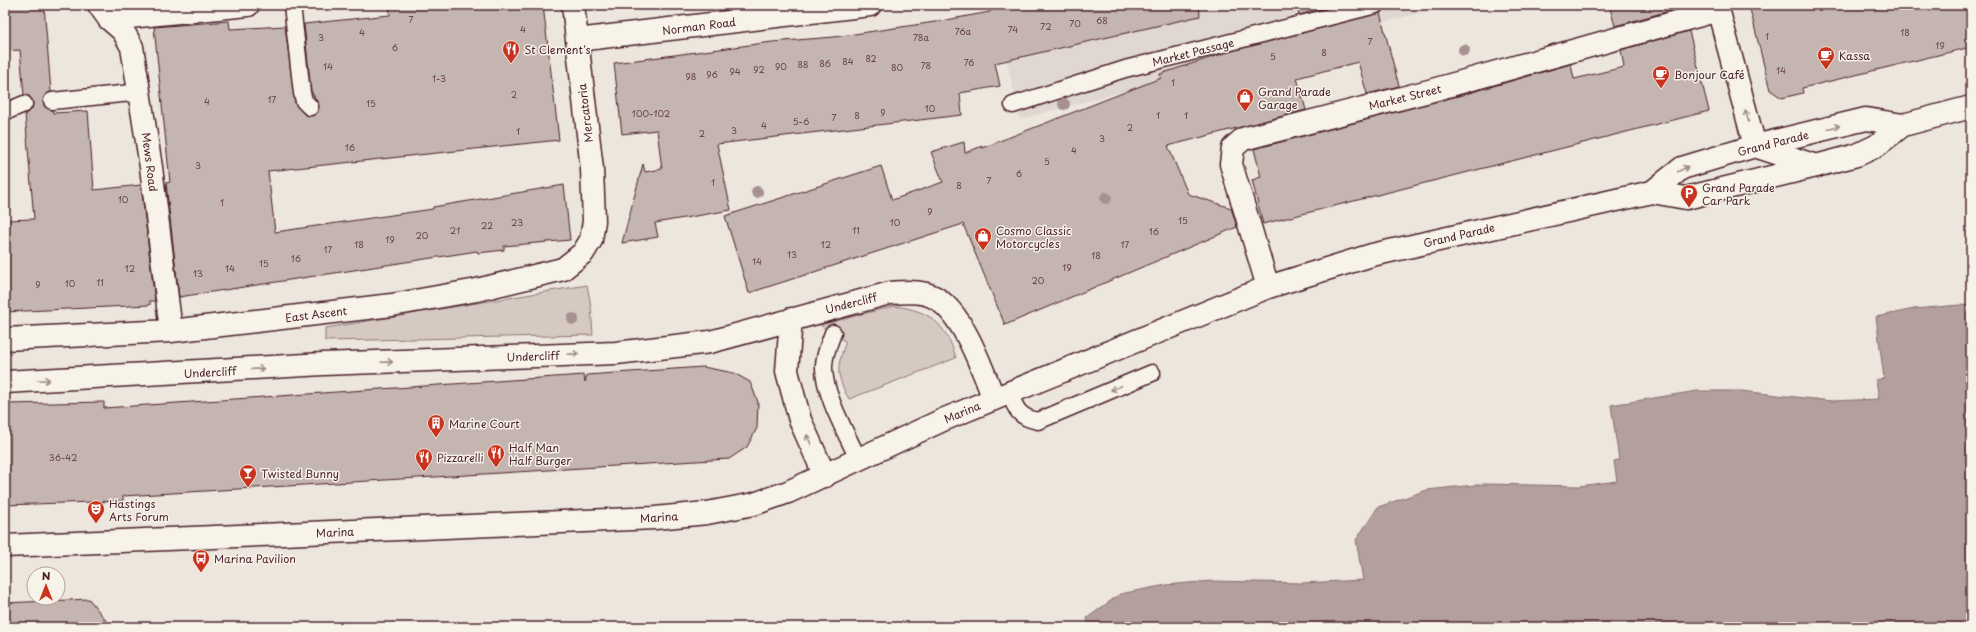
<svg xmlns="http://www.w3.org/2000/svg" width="1976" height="632" font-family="'Playpen Sans',sans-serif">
<rect width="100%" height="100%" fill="#ece6dd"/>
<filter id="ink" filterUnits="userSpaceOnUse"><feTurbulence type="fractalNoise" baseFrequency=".025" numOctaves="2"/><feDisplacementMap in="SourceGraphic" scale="8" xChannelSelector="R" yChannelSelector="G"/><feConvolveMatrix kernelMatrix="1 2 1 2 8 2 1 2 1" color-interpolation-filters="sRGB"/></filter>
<g filter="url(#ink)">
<path fill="#e0d7d0" d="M994,5H1449L1020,119Z"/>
<path fill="#d5c9c2" stroke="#907476" d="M587,285L591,306L593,335L325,341V328Z
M894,306C930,310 946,324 956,358L849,399C836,376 836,367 846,342L820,325Z"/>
<path fill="#b39f9d" stroke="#896c6f" d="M1960,305L1971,306V627H1089L1087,618L1120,594L1166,585L1212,581L1301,583L1363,580L1356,540L1378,507L1427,490L1484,484L1579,486L1617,481L1614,461L1619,460L1611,405L1697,391H1741L1832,401L1879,399L1876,380L1884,378L1876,317L1914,309Z"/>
<path fill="#c4b5b0" stroke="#4a1f2b" d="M5,5H44L51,92L44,97L43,102L45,107L52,110L53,113L88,111L94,190L141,185L155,301H150V305L5,312V220L34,219L25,114L32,109L33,101L29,96L24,95L20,50L5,51Z
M389,5H543L559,140L268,171L275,232L433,209V207L564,185L570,240L504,246V250L478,253L477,251L179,297L166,183L170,182L154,27L229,21L230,29L285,26L295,103L304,114L312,116L317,113L319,105L311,91L304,24L390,15Z
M989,5H1199L1200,16L995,63L1000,86L960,93L962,115L717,144L731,210L655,223L658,237L622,243L643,164L645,172L662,169L657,130L622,134L614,63L772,42L834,37L935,22L990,12Z
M1297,5H1338L1299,15Z
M1609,5H1682L1683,7L1615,26Z
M1749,5H1971V47L1802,88L1803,93L1782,98L1770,90Z
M1380,13L1399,86L1367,94L1358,62L1297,78L1306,110L1168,146L1188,194L1231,208L1237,227L1005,325L963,224L749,293L725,216L881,166L892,200L943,182L931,152L964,142L965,153L982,146V148L1161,78L1160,74L1228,52Z
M1689,31L1709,111L1263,224L1252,180L1261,177L1254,149L1462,95L1571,64L1574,79L1624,67L1621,50Z
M703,367L734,373L750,382L758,402L757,428L747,447L729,459L123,496V501L5,505V404L104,402V408L584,375L585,382L587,375Z
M89,599L111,627H5V603Z"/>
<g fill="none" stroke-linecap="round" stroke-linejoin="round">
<g stroke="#4a1f2b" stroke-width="19">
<path id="lane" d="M292,5L302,93L304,101L310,107
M52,101L141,92
M1013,105L1125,69L1376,5
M5,112L24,104
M833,333C829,344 824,355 824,366C823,393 847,434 858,459
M1009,392C1016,409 1018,417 1038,421L1152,373"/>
</g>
<g stroke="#4a1f2b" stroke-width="25">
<path id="street" d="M99,5L109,19L123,31L132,47L151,167L171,331
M109,19L248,5
M577,40L870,5
M1268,287L1231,164L1233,148L1243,139L1429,91L1719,10
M791,319L787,371L800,420L825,476
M5,339L171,331L392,305L477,290L563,269L583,253L591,240L594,221L592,169L573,5
M5,382L323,364L616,353L710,342L890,293C902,292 914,291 926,294C960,302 982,369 994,399"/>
</g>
<g stroke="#4a1f2b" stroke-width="25">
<path id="primary" d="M1717,5L1755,146L1816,166"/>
</g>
<g stroke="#4a1f2b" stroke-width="25">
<path id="highway" d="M1652,192L1682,168L1755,146L1866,119L1903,125
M5,546L655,518L707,513L754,504L788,492L945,419L1268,287L1372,255L1652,192L1686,198L1816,166L1857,155L1876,146L1903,125L1971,107"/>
</g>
<use href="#lane" stroke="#f7f3e8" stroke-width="16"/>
<use href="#street" stroke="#f7f3e8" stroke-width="22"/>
<use href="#primary" stroke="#f7f3e8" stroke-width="22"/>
<use href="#highway" stroke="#f7f3e8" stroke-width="22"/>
</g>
<g fill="#a69090">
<circle cx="1464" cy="50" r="6"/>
<circle cx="1064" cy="104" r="6"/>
<circle cx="757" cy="192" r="6"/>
<circle cx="1106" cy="198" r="6"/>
<circle cx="573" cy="319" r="6"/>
</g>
<defs><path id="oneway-shaft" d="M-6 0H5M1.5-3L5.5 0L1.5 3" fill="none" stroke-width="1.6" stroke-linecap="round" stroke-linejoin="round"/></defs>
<g stroke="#a0898a">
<use href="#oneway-shaft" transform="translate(1747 116) rotate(-105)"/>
<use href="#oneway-shaft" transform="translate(1834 127) rotate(-14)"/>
<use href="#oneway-shaft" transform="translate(1683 169) rotate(-27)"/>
<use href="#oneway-shaft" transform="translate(573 354) rotate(-2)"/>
<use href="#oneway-shaft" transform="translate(387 362) rotate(-2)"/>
<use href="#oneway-shaft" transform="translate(258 369) rotate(-4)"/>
<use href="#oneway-shaft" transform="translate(44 380) rotate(-3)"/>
<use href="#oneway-shaft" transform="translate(1116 388) rotate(157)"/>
<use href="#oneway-shaft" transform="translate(809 440) rotate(-115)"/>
</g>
</g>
<defs>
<g id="restaurant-pin" transform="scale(0.9)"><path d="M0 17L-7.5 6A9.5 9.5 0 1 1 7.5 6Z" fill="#c8321e" stroke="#f7f3e8"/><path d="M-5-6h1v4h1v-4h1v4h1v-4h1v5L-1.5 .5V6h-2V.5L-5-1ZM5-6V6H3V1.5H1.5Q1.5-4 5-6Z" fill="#fff"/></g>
<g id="cafe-pin" transform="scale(0.9)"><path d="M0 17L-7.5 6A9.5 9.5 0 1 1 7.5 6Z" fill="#c8321e" stroke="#f7f3e8"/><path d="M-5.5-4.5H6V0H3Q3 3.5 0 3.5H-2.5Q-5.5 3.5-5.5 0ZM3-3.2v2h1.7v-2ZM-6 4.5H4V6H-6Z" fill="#fff"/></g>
<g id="shop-pin" transform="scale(0.9)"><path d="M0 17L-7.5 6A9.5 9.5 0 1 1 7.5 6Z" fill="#c8321e" stroke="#f7f3e8"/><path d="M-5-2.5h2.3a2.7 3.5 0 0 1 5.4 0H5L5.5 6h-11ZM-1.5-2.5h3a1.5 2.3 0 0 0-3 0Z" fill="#fff"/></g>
<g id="parking-pin" transform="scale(0.9)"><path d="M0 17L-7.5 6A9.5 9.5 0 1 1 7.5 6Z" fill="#c8321e" stroke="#f7f3e8"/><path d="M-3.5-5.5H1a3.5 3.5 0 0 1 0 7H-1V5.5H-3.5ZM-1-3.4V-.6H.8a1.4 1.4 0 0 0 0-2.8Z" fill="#fff"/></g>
<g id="building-pin" transform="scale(0.9)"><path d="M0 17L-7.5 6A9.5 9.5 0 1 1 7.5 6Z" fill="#c8321e" stroke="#f7f3e8"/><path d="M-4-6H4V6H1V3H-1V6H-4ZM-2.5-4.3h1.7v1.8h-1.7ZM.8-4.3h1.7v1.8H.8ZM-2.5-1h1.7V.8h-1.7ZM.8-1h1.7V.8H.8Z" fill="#fff"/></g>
<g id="bar-pin" transform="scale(0.9)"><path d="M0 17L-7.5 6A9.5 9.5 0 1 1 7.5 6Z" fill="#c8321e" stroke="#f7f3e8"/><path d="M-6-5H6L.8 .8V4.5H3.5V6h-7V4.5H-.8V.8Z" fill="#fff"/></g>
<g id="theatre-pin" transform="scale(0.9)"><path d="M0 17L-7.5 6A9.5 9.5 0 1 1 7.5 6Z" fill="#c8321e" stroke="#f7f3e8"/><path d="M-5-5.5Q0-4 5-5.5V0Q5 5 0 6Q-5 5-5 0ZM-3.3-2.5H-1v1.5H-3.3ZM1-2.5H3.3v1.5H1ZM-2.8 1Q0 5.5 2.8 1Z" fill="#fff"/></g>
<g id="bus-pin" transform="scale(0.9)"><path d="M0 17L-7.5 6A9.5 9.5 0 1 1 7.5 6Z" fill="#c8321e" stroke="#f7f3e8"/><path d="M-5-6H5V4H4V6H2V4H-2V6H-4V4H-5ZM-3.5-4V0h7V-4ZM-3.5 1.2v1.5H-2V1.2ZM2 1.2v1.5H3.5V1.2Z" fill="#fff"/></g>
</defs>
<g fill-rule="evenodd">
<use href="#restaurant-pin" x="511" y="49"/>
<use href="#cafe-pin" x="1826" y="55"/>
<use href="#cafe-pin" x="1661" y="74"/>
<use href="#shop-pin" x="1245" y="97"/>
<use href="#parking-pin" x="1689" y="193"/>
<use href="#shop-pin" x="983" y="236"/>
<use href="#building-pin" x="436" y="423"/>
<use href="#restaurant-pin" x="496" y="453"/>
<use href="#restaurant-pin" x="424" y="457"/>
<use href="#bar-pin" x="248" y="473"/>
<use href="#theatre-pin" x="96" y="509"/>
<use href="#bus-pin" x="201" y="558"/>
</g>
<g text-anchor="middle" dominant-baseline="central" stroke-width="3" stroke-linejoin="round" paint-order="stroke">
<g font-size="9" fill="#68444c">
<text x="411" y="19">7</text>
<text x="1102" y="20">68</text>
<text x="1075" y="23">70</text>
<text x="1046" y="26">72</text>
<text x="523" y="29">4</text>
<text x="1013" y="29">74</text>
<text x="963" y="31">76a</text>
<text x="362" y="32">4</text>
<text x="1905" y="32">18</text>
<text x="1767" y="36">1</text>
<text x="321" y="37">3</text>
<text x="921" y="37">78a</text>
<text x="1370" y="41">7</text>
<text x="1940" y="45">19</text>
<text x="395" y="47">6</text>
<text x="1324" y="52">8</text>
<text x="1273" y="56">5</text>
<text x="871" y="58">82</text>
<text x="848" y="61">84</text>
<text x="969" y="62">76</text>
<text x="825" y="63">86</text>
<text x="803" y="64">88</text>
<text x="926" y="65">78</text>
<text x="328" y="66">14</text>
<text x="781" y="66">90</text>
<text x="897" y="67">80</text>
<text x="759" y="69">92</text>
<text x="1781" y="70">14</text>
<text x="735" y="71">94</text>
<text x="712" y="74">96</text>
<text x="691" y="76">98</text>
<text x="439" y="78">1-3</text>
<text x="1173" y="82">1</text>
<text x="514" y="94">2</text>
<text x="272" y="99">17</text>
<text x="207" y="101">4</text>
<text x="371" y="103">15</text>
<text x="930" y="108">10</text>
<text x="883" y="112">9</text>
<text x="651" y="113">100-102</text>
<text x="857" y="115">8</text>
<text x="1158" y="115">1</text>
<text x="1186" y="115">1</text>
<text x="834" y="117">7</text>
<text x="801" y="121">5-6</text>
<text x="764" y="125">4</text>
<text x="1130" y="127">2</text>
<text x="734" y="130">3</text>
<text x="518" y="131">1</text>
<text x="702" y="133">2</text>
<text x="1102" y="138">3</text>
<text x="350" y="147">16</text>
<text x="1074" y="150">4</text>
<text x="1047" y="161">5</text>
<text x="198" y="165">3</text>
<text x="1019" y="173">6</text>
<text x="989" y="180">7</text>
<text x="713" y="182">1</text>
<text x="959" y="185">8</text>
<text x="123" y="199">10</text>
<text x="222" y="202">1</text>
<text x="930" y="211">9</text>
<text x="1183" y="220">15</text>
<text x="517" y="222">23</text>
<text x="895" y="222">10</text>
<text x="487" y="225">22</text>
<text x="455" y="230">21</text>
<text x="856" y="230">11</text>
<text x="1154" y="231">16</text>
<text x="422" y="235">20</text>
<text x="390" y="239">19</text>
<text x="359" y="244">18</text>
<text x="826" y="244">12</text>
<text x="1125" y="244">17</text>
<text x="328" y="249">17</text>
<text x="792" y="254">13</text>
<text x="1096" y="255">18</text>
<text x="296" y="258">16</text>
<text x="757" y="261">14</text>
<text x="264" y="263">15</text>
<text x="1067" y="267">19</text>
<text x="130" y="268">12</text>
<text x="230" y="268">14</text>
<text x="198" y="273">13</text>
<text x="1038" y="280">20</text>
<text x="100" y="282">11</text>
<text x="70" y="283">10</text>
<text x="38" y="284">9</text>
<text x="63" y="457">36-42</text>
</g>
<g font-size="11" fill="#4a1f2b" stroke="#f7f3e8">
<text transform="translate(699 26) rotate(-7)">Norman Road</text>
<text transform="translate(1193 52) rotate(-14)">Market Passage</text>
<text transform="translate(1405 97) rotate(-14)">Market Street</text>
<text transform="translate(585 113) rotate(-97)">Mercatoria</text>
<text transform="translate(1773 143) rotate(-14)">Grand Parade</text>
<text transform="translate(150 162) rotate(83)">Mews Road</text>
<text transform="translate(1459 235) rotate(-13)">Grand Parade</text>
<text transform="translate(851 303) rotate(-14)">Undercliff</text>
<text transform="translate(316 314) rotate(-7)">East Ascent</text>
<text transform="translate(533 356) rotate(-2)">Undercliff</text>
<text transform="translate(210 372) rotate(-3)">Undercliff</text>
<text transform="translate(962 412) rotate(-23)">Marina</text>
<text transform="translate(659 517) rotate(-4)">Marina</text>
<text transform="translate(335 532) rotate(-2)">Marina</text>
</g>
<g font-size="11" fill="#4a1f2b" stroke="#f7f3e8" text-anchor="start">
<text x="524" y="49">St Clement's</text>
<text x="1839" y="55">Kassa</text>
<text x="1674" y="74">Bonjour Café</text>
<text x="1258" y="91">Grand Parade<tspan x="1258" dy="13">Garage</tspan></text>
<text x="1702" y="187">Grand Parade<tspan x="1702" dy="13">Car Park</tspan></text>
<text x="996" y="230">Cosmo Classic<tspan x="996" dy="13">Motorcycles</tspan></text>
<text x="449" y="423">Marine Court</text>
<text x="509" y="447">Half Man<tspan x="509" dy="13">Half Burger</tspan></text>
<text x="437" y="457">Pizzarelli</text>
<text x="261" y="473">Twisted Bunny</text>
<text x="109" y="503">Hastings<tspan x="109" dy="13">Arts Forum</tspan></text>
<text x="214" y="558">Marina Pavilion</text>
</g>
</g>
<rect width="1976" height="632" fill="none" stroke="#f7f3e8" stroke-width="20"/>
<rect x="10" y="10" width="1956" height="612" fill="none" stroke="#4a1f2b" stroke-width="1.5" filter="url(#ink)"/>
<g transform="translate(46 586)"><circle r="19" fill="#f7f3e8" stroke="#b29e9c"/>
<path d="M0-3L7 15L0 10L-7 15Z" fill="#c8321e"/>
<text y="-6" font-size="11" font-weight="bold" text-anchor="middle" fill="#4a1f2b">N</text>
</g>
</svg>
